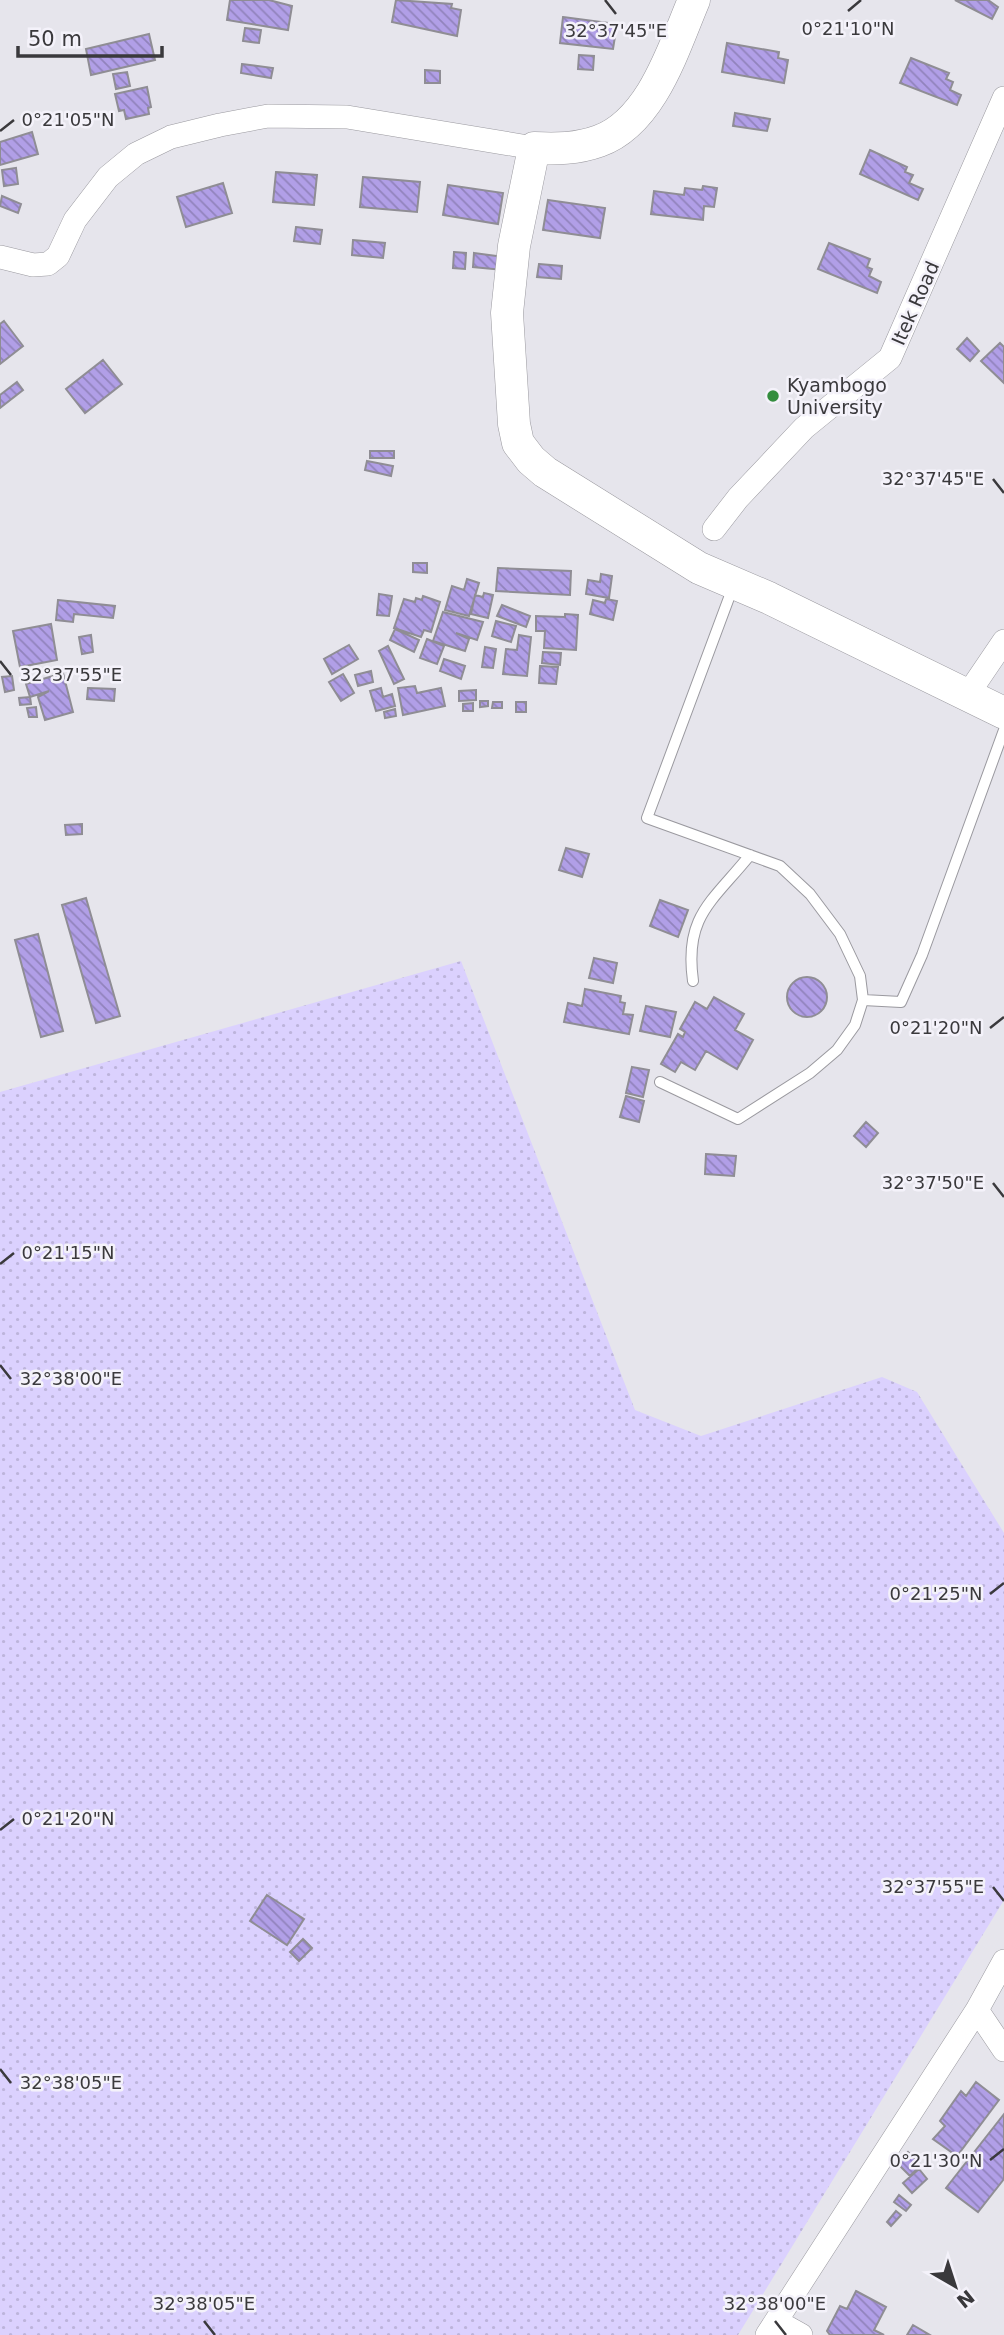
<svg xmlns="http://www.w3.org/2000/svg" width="1004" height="2335" font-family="'DejaVu Sans',sans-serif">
<defs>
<pattern id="grass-dots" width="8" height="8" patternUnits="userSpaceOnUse" patternTransform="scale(1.75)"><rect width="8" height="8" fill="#dbd1fe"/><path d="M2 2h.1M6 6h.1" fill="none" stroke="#bdb4db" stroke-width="1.8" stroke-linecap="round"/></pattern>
<pattern id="building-back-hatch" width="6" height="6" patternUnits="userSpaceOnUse" patternTransform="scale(1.75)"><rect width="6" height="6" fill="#b19fe7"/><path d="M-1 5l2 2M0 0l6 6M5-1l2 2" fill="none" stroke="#9183bc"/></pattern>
</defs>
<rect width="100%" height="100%" fill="#e6e5ec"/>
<path fill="url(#grass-dots)" d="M461,961L635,1410L701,1436L882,1377L917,1392L1004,1533V1900L738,2335H0V1092Z"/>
<path fill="url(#building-back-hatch)" stroke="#8f8d94" stroke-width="2" d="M230,0H269L292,6L288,30L227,20Z
M396,0L452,4L451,8L461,10L457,36L392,22Z
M955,0H988L998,7L992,19Z
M563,17L617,24L613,49L560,43Z
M245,28L261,30L259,43L243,41Z
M149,34L155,60L91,75L86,49Z
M727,43L779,52L778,58L788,60L784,83L722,72Z
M579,55L594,56L593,70L578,69Z
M911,58L949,73L946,79L953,82L950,90L961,95L957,105L900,83Z
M242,64L273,68L271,78L241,73Z
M425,70L440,71V83H425Z
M127,72L130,86L116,89L113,74Z
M147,87L151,107L148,108L149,114L126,119L124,110L119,111L115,94Z
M735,113L770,119L767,131L733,126Z
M32,132L38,154L0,165V142Z
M870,150L907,167L905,172L913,175L909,183L923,189L918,200L860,174Z
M16,168L18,184L4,186L2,170Z
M276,172L317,175L314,205L273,202Z
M363,177L420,182L417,212L360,207Z
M223,183L232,213L186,227L177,197Z
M448,185L503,193L498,224L443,215Z
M703,186L717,188L714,207L704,206L703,220L651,214L654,191L684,195L685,188L702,190Z
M2,196L21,204L18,213L0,206Z
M548,200L605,208L600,238L543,230Z
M296,227L322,230L320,244L294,241Z
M353,240L385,243L383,258L352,255Z
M829,243L870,259L867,267L872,269L869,276L881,282L877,293L818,269Z
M454,252L466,253L465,269L453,268Z
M474,253L504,257L503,270L473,267Z
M539,264L562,266L561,279L537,277Z
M4,321L23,346L0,364V324Z
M967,338L979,351L970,361L957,349Z
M1000,343L1004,347V383L981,361Z
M103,360L122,384L85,413L66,389Z
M17,382L23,390L0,408V395Z
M370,451H394V458H370Z
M367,461L393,466L391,476L365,470Z
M413,563H427V573L413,572Z
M498,568L571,571L570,595L496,591Z
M601,574L612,576L609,598L586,594L588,580L600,582Z
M467,579L479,583L469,616L445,610L452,586L464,590Z
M484,593L493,595L488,618L471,614L475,595L483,597Z
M379,594L392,596L389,616L377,615Z
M423,596L440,602L431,632L424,630L421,637L394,628L404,599L415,602L416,598L422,600Z
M606,599L617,601L613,620L590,614L593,600L605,603Z
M58,600L115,606L113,618L74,614L73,622L56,620Z
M502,605L530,616L526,627L497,616Z
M443,612L483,622L477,640L456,633L469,639L465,651L433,641Z
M565,614L578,615L576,650L544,648L545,631H536V616L565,617Z
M496,621L516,626L511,642L492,636Z
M51,624L57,660L20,667L13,631Z
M395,629L419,640L414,652L390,640Z
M91,635L93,652L82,654L79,637Z
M519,635L531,637L527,676L503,674L506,649L517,650Z
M427,639L444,646L437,664L420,658Z
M349,645L358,659L332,674L324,659Z
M388,646L404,679L394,684L379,651Z
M485,647L496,649L493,668L482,667Z
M543,652L561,653L560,665L542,663Z
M444,659L465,666L461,679L440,671Z
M540,666L558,667L556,684L539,683Z
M371,671L373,682L358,686L355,675Z
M63,673L73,712L45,720L38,697L49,691L30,697L26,684Z
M343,674L354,693L341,701L329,682Z
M12,676L14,690L5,692L2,677Z
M415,686L417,693L441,688L445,706L403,715L398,688Z
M88,688L115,689L114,701L87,699Z
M381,688L383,697L392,694L395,706L376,711L370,691Z
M476,690V700L459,701V691Z
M30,697L31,704L20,705L19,698Z
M480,701H488V706L480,707Z
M493,702H502V708H492Z
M516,702H526V712H516Z
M473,703V711H463V704Z
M36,707L37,717H29L27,708Z
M395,709L396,716L385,718L384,712Z
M82,824V834L66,835L65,825Z
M566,848L589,854L582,877L559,870Z
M86,898L120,1016L96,1023L62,905Z
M660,900L688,910L678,937L650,926Z
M38,934L63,1031L41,1037L15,940Z
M594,958L617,963L613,983L589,978Z
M787 997a20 20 0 1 1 40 0a20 20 0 1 1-40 0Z
M585,989L621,996L620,1002L625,1003L623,1014L633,1015L629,1034L564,1022L568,1003L582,1006Z
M714,997L744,1014L735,1030L753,1040L737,1069L706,1051L695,1070L681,1062L675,1072L661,1064L678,1034L683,1037L685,1032L680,1029L695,1002L707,1009Z
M646,1006L676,1012L670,1037L640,1031Z
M632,1067L649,1070L643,1097L626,1093Z
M626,1096L644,1101L639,1122L620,1117Z
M866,1122L878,1133L866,1147L854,1136Z
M706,1154L736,1156L734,1176L705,1174Z
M267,1895L304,1919L287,1945L250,1921Z
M303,1939L312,1948L299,1961L290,1952Z
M976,2082L999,2100L957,2156L933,2139L945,2126L940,2121L961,2091L966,2096Z
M1004,2114V2179L978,2212L946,2188Z
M908,2152L921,2165L910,2176L897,2163Z
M919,2169L927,2179L912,2193L903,2183Z
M899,2195L911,2205L906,2211L894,2202Z
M896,2211L901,2215L891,2226L887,2222Z
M856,2291L886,2307L874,2330L884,2335H830L827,2331L840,2306L847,2309Z
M913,2325L930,2335H907Z"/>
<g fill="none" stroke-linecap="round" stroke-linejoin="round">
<g stroke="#9a999f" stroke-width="12">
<path id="lane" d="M693,981C684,916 712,902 750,855
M863,1000L901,1002L922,955L1004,730
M660,1082L738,1119L810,1073L837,1050L855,1025L863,1000L860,976L840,934L810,894L780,866L647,818L733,587"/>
</g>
<g stroke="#9a999f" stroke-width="24">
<path id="street" d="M0,257L33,265L48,264L58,256L75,220L108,177L136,154L171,137L220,125L268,116L347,117L534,148
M714,529L738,498L804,428L890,358L1004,98
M966,697L1004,641
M977,2010L1004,2050
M776,2321L801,2335
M767,2335L977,2010L1004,1961"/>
</g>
<g stroke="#9a999f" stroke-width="33">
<path id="secondary" d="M694,0C674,47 652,122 599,141C577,149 556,149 534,148L514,246L507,313L514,424L518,443L531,460L545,472L699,568L769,598L1004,713"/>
</g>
<use href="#lane" stroke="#fff" stroke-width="10"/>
<use href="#street" stroke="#fff" stroke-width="23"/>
<use href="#secondary" stroke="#fff" stroke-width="32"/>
</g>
<path fill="none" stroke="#3a393c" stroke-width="2.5" d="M605,0L616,14M848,11L861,0M0,131L14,120M993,479L1004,493M0,661L11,675M990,1028L1004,1017M993,1183L1004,1197M0,1264L14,1253M0,1365L11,1379M990,1594L1004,1583M0,1830L14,1819M993,1887L1004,1901M0,2069L11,2083M990,2160L1004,2149M204,2321L215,2335M775,2321L786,2335"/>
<circle fill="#348d3e" stroke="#f4f2fa" stroke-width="2.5" cx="773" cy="396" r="7"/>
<g text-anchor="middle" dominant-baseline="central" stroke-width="5" stroke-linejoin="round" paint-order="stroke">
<g font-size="19" fill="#3a393c" stroke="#f4f2fa">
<text transform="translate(915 303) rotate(-66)">Itek Road</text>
</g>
<g font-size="19" fill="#3a393c" stroke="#f4f2fa" text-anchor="start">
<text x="787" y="385">Kyambogo<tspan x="787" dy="22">University</tspan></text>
</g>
</g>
<g font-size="18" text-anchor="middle" fill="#3a393c" stroke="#f4f2fa" stroke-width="5" stroke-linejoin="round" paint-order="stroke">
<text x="848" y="35">0°21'10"N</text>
<text x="616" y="37">32°37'45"E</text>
<text x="68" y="126">0°21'05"N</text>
<text x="933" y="485">32°37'45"E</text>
<text x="71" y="681">32°37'55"E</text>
<text x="936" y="1034">0°21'20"N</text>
<text x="933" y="1189">32°37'50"E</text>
<text x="68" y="1259">0°21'15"N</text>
<text x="71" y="1385">32°38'00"E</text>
<text x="936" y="1600">0°21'25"N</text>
<text x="68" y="1825">0°21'20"N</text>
<text x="933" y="1893">32°37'55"E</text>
<text x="71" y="2089">32°38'05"E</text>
<text x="936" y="2167">0°21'30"N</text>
<text x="204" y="2310">32°38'05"E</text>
<text x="775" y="2310">32°38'00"E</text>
</g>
<g transform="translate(955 2286) rotate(141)" stroke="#f4f2fa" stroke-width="5" paint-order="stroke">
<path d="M0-5L12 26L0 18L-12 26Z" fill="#3a393c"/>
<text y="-10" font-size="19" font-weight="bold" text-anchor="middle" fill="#3a393c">N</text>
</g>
<path d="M18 46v10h144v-10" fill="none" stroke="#3a393c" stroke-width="3.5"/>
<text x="28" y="46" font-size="21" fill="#3a393c" stroke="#f4f2fa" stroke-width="5" paint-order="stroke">50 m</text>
</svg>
